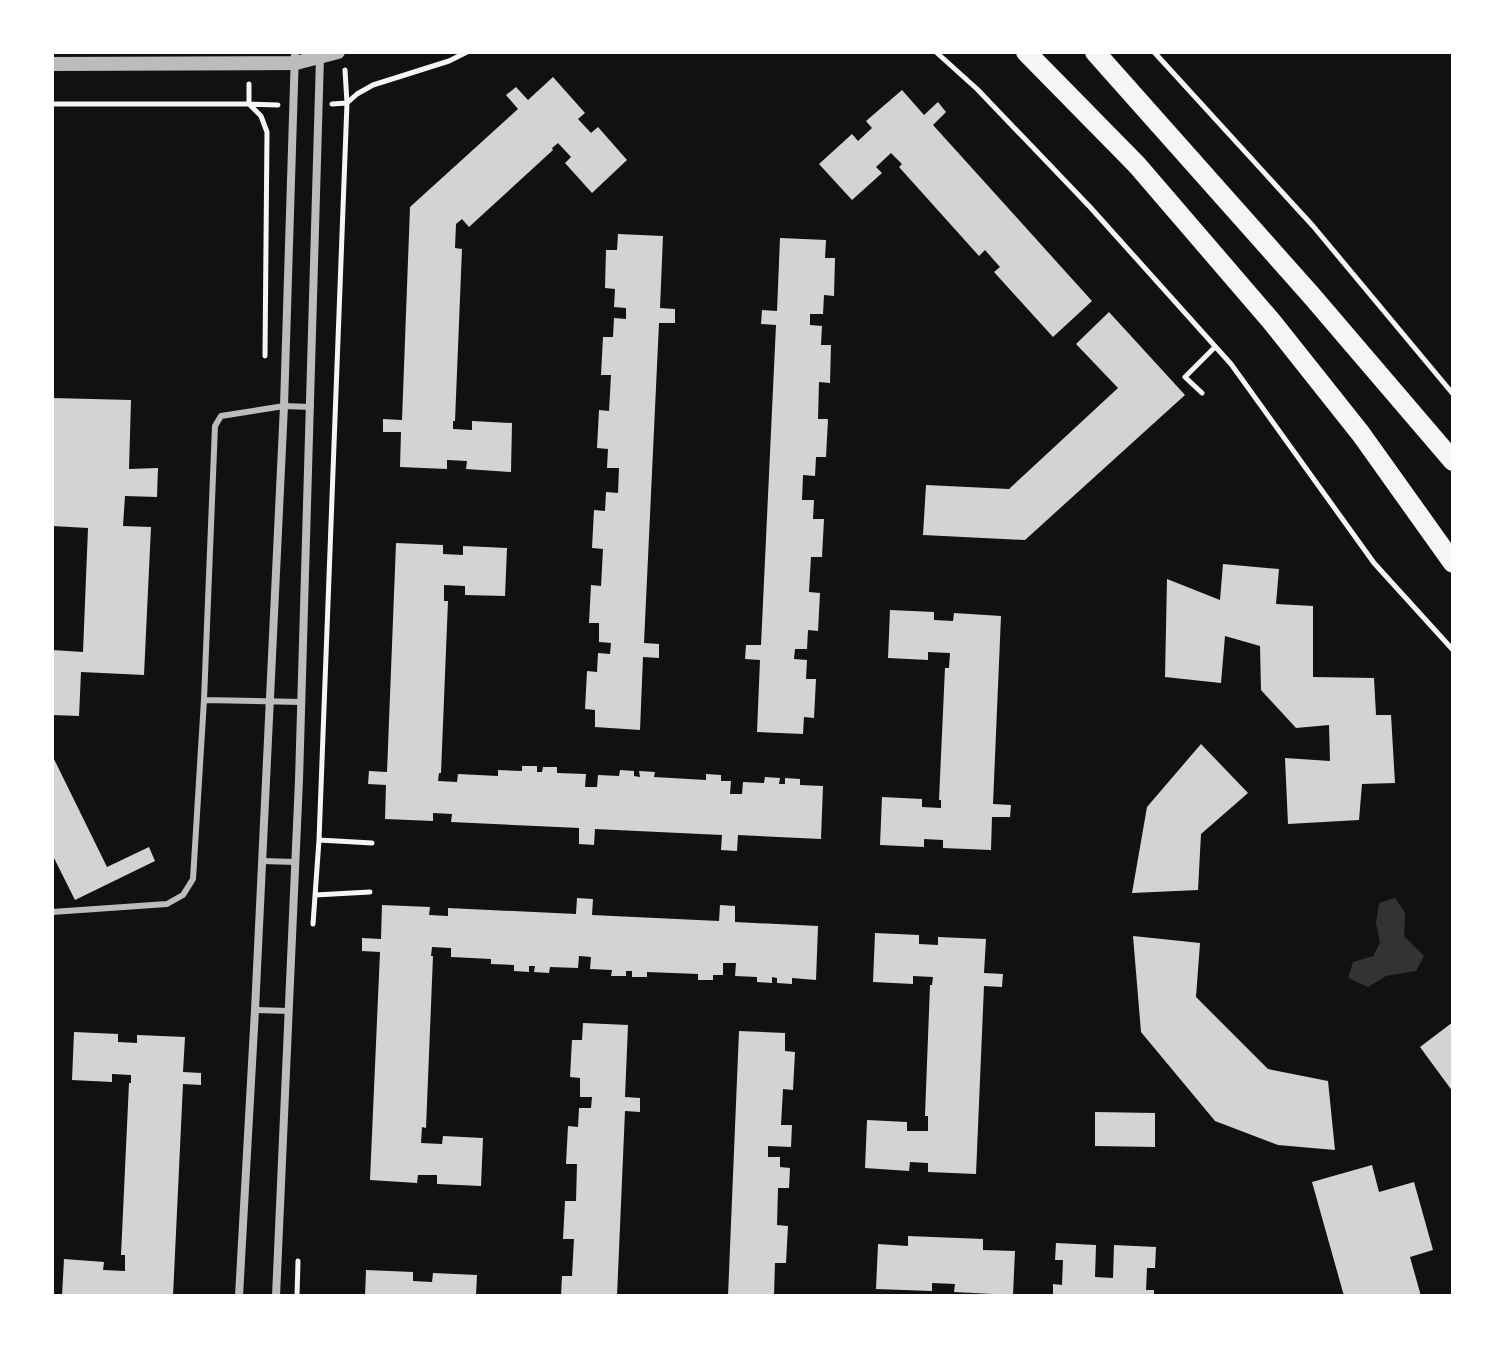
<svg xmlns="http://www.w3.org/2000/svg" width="1505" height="1348" font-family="'Varela Round',sans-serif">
<rect width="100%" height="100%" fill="#111"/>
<path fill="#333" d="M1395,898L1405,913L1404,936L1424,956L1416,971L1386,976L1368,987L1348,978L1353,962L1373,956L1380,943L1376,923L1379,903Z"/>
<path fill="#d3d3d3" d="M553,77L585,113L578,119L591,133L598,127L627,160L592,193L565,163L571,157L558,143L552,148L553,150L469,227L462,219L456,224L455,248L462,249L455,421H453V429L472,430V421L512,423L511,472L466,469L467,461L447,460V469L400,467L401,432H383V419L402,420L410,207L518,109L506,95L516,87L528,100Z
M902,90L924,115L938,102L946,112L933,125L1092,301L1053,337L994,272L1000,267L985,250L979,256L899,167L902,164L891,153L876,167L882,173L852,200L819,164L852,134L858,141L872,128L866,121Z
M618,234L663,236L660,308L675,309V323H659L644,643L659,644V658L643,657L640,730L595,727V710L585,709L587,671L597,672L598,653L610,654L611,643L599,642V623H589L591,585L601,586L603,549L592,548L594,510L605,511L606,492L618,493L619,468H607L608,449L597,448L599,410L609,411L611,375H601L603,337H613L614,318L626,319V308L614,307L615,289L605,288L606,250H617Z
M780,238L826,240L825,258H835L834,296L824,295L823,314H810V325L822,326L821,345H831L830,383L819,382L818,419H828L826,457H816L815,476L803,475L802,500H814L813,519H824L822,557H811L809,592L820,593L818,631L808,630L807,649H795L794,659L807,660L806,679H816L814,718L804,717L803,734L757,732L760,660L745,659L746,645H761L776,325L761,324L762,310L777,311Z
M1109,312L1185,395L1025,540L923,535L926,485L1009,489L1118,388L1076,344Z
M52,398L131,400L129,469L158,468L157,497L125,496L123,526L151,527L144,675L81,672L79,716L52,715V650L83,652L88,528L52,526Z
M396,543L443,545V554L463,555V546L507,548L505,596L465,595V586L444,585V601H448L441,773H439L438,781L457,782L458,774L498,776V770L522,771V766H537V772H542L543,767H557V773L586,774L585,787H597L598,775L619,776L620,770L634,771V776L640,777L639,771L655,772L654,777L706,780V774L721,775V781H731L730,794H742L743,782L764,783L765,777L780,778L779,784H785V778L800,779V785L823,786L821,839L738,835L737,851L721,850L722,835L595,829L594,845L579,844V828L451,822L452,814L433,813V821L385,819L386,785L368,784L369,771L387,772Z
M1223,564L1279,569L1276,604L1313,606V677L1374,678L1376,715H1391L1395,783L1362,784L1359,820L1288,824L1285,758L1330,761L1329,725L1296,728L1261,690L1260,646L1225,636L1221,683L1165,677L1167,579L1220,600Z
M890,610L934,612V620L953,621L954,613L1001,616L993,804L1011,805L1010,817H992L991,850L943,848V840L924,839V847L880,845L882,797L922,799V807L941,808V800H939L945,668H949L950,653L928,652V660L888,658Z
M1201,744L1248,793L1201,834L1198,890L1132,893L1147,807Z
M52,755L107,867L149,847L155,861L75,900L52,854Z
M577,898L593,899L592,915L719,921L720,905L735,906V922L818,926L816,980L792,978V984L777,983V978L772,977V983L757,982V977L735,976L736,963H723V975H713V980H698V974L647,972V977H632V971H626V976H611L612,970L590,969L591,957L579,956L578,968L550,967L549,973L534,972L535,966H529V972L514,971V965L491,964V959L451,957V948L432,947L431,956H433L426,1128L422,1127L421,1143L442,1144L443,1136L483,1138L481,1186L437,1184V1175H418L417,1183L370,1180L380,952L362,951V938L381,939L382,905L430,907L429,915L448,916V908L576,914Z
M875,933L919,935V944L938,945V937L986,939L984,973L1003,974L1002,987L984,986L976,1174L928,1172V1163L910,1162L909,1171L865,1168L867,1120L907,1122V1131H928V1116H925L930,985H932L933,977L913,976V984L873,982Z
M1133,936L1200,943L1196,997L1268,1069L1328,1081L1335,1150L1278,1145L1215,1121L1141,1032Z
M1453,1022V1092L1420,1047Z
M583,1023L628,1025L625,1097L640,1098V1112L625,1111L617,1296H561L562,1276H572L574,1239H563L565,1201H576L577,1164H566L568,1126L578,1127L579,1108H591L592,1097H580V1078L570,1077L572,1040H582Z
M739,1031L785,1033V1051L795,1052L793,1090L783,1089L781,1125H792L791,1147L768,1146V1157H780V1167L790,1168L789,1188H778L777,1225L788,1226L786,1263H775L774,1296H728Z
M74,1032L118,1034V1042L137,1043V1035L185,1037L183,1072L201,1073V1085L183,1084L173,1296H62L64,1259L104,1262L103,1270L125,1271V1255H121L129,1083H131V1075L112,1074V1082L72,1080Z
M1095,1112L1155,1113V1147L1095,1146Z
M1372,1165L1379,1192L1414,1182L1433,1250L1410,1257L1421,1296H1344L1312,1182Z
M908,1236L983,1239V1250L1015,1251L1013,1295L954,1292L955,1284L932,1283V1291L876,1289L878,1244L908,1246Z
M1056,1243L1096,1245L1095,1277L1113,1278L1114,1245L1156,1247L1155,1268H1147L1146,1290H1154V1296H1053V1284L1062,1285L1063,1260H1055Z
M366,1270L413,1272V1281L432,1282L433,1273L477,1275L476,1296H365Z"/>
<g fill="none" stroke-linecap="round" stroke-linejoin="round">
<path stroke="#f5f5f5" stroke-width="5" d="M936,52L977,89L1090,207L1231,364L1374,563L1453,650
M1154,52L1313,226L1453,394
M249,84V104L261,116L267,132L265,356
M52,104H249L278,105
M332,104L347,103L357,94L373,85L449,61L467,52
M1202,393L1185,377L1215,347
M319,840L372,843
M315,895L370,892
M313,924L319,840L347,103L345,70
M297,1296L298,1261"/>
<path stroke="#bcbcbc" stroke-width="6" d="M204,700L302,702
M262,861L296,862
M52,912L167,904L183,895L193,879L204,700L215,426L221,416L284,406L311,407
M255,1010L289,1011"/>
<path stroke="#bcbcbc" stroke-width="8" d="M239,1296L255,1010L284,406L295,52
M276,1296L299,780L320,57"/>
<path stroke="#bcbcbc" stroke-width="14" d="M52,64L296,63L338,52"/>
<path stroke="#f5f5f5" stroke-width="20" d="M1026,52L1137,165L1272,322L1361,434L1453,563
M1095,52L1311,295L1453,461"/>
</g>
<rect width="1505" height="1348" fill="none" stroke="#ffffff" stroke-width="108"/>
</svg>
